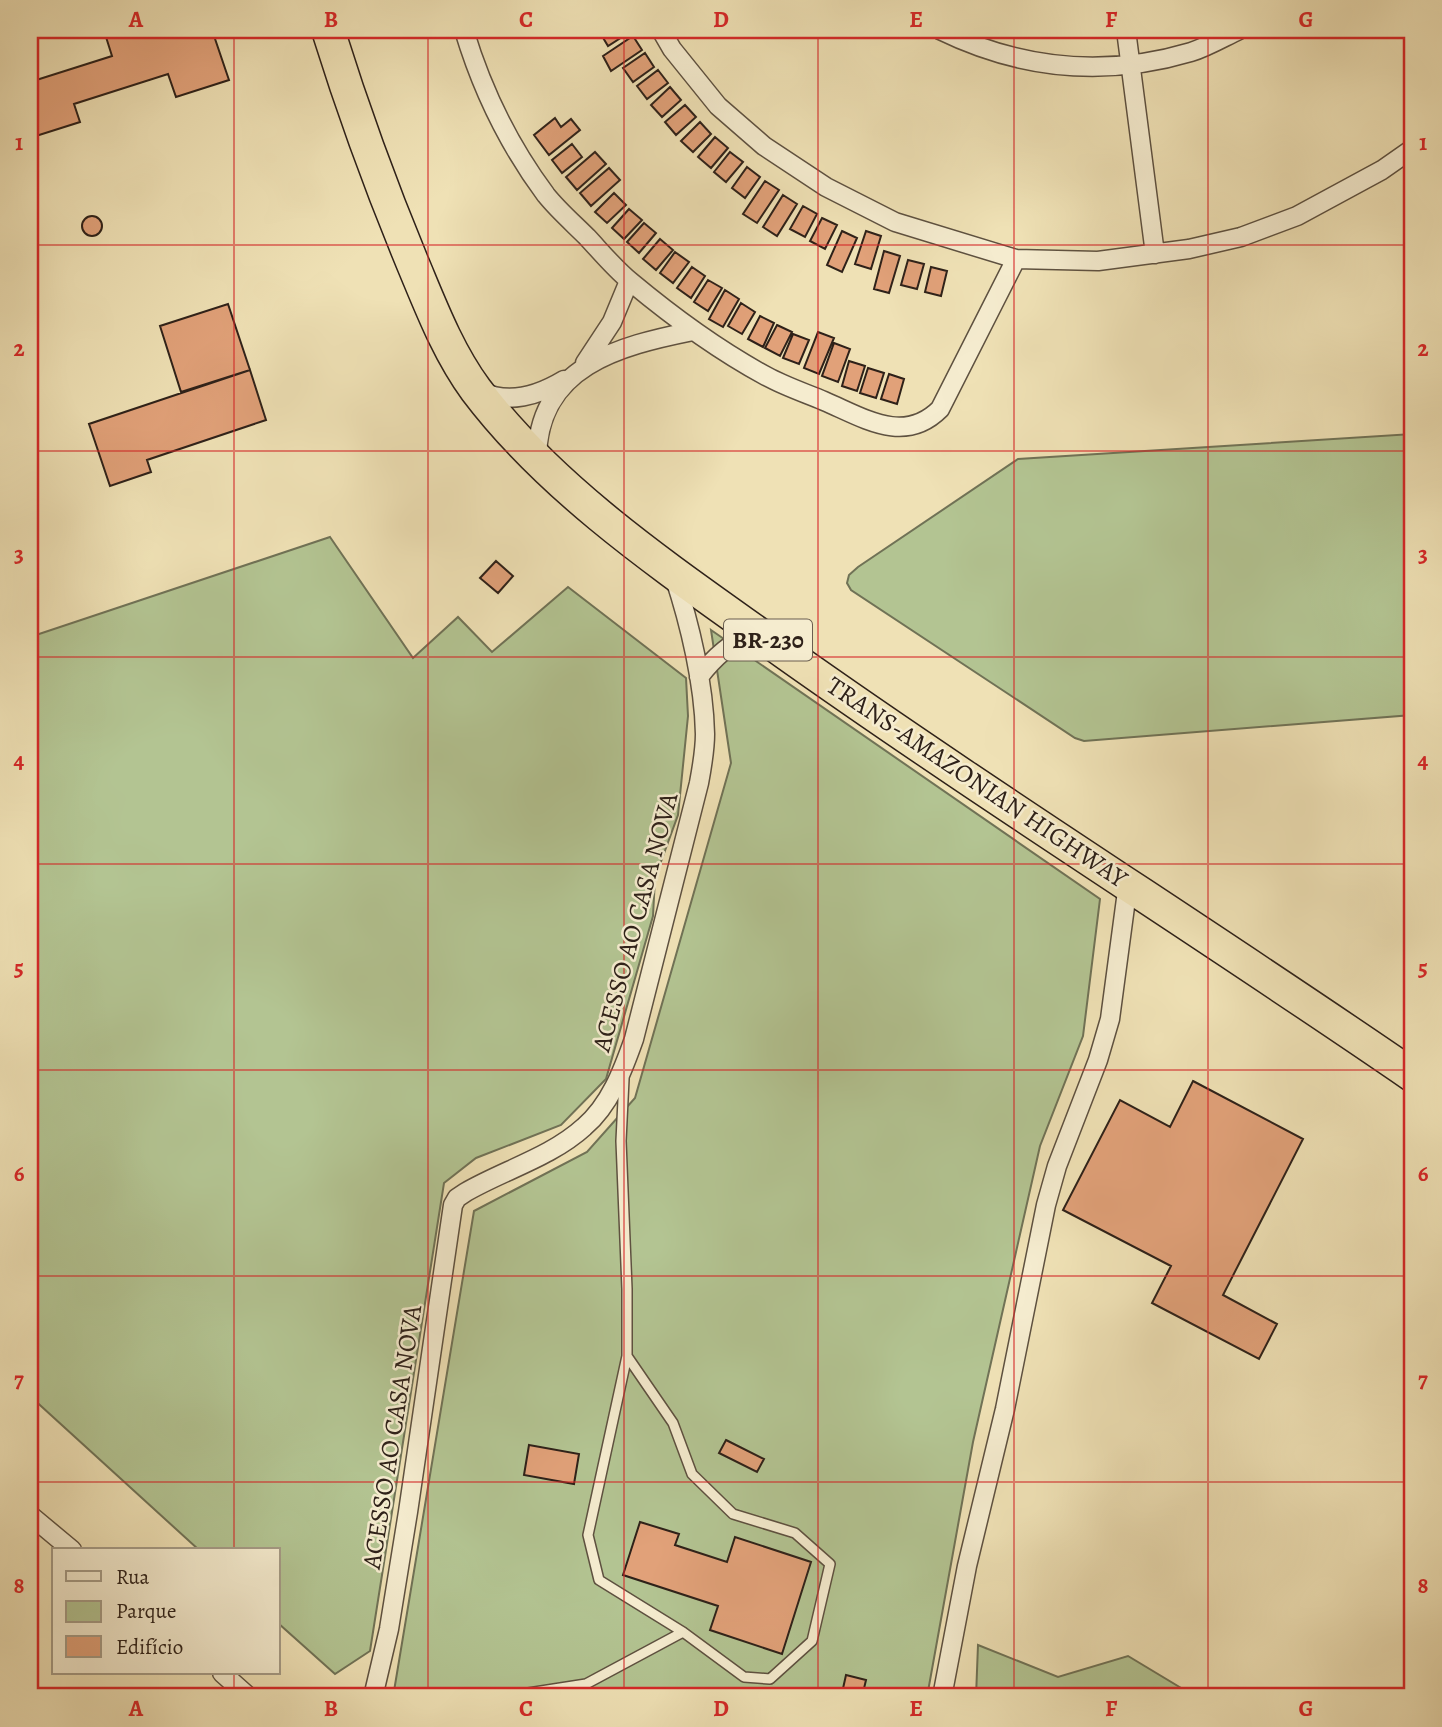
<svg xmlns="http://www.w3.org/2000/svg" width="1442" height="1727" font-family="Alegreya,serif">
<rect width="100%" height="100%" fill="#efe1b5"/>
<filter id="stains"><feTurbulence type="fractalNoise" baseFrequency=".00286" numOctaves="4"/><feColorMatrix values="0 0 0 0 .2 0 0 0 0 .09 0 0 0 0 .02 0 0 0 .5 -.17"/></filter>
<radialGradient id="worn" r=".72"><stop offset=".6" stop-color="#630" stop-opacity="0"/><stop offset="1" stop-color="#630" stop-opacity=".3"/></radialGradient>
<path fill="#b3c492" stroke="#707256" stroke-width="2" d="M1412,434V715L1084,741L1075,738L851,590L847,583L849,575L858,567L1018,459Z
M330,537L413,658L458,617L492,652L568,587L686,678L688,716L678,815L655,878L653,916L606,1079L561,1125L476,1158L444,1183L370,1651L335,1674L278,1623V1550H199L30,1396V637Z
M711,630L1100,899L1083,1036L1040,1146L973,1442L927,1697H393L474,1211L587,1152L635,1098L731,763Z
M978,1645L1058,1677L1128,1656L1196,1697H976Z"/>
<path fill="#e1a179" stroke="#2e2119" stroke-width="2" d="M127,30H212L229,80L176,97L168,74L74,104L80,122L36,136L30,118V82L112,56L106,37Z
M601,30H629L630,32L608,46L599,31Z
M633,36L642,50L611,71L603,56Z
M645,53L654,67L633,82L623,68Z
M658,70L668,83L647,99L637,86Z
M670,87L681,100L662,117L651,105Z
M685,105L696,117L676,135L665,122Z
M555,118L561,127L571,119L580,130L549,155L534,135Z
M700,122L711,134L693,152L681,141Z
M715,137L728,148L711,168L698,157Z
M572,144L582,157L562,173L552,160Z
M595,152L606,164L577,190L566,177Z
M730,152L743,162L726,182L714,172Z
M747,167L760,177L745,198L732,188Z
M609,168L620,180L591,206L580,193Z
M765,181L779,190L757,223L743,214Z
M614,193L626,205L607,223L595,212Z
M783,195L797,204L777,236L763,227Z
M803,206L817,214L805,237L790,229Z
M629,209L642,220L624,239L612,228Z
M82 226a10 10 0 1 1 20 0a10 10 0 1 1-20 0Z
M822,218L837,225L825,249L810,241Z
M644,223L656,233L639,253L627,242Z
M842,231L857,238L842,272L827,265Z
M866,231L881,236L871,269L855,264Z
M660,239L673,250L656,270L643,259Z
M884,251L900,256L889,293L874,289Z
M675,252L689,262L673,283L660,273Z
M908,260L924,264L917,289L901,285Z
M692,267L705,276L691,298L677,288Z
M931,267L947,271L941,296L925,292Z
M708,280L722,288L708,311L694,302Z
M725,290L739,299L723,327L709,319Z
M741,303L755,312L742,334L728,326Z
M228,304L250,370L181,392L160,326Z
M760,316L774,323L763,347L748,339Z
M777,325L792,332L780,356L765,348Z
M818,332L834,338L819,374L804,368Z
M793,334L809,340L799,364L783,358Z
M834,343L850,349L838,382L822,376Z
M849,361L865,366L857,391L842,386Z
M868,368L884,373L876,398L860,393Z
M250,370L266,420L147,460L151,472L110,486L89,424Z
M889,374L904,379L897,404L881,399Z
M496,561L513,576L498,593L480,578Z
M1193,1081L1303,1139L1223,1295L1277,1324L1259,1359L1152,1303L1171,1266L1063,1210L1120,1100L1170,1127Z
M726,1440L764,1459L757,1472L719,1453Z
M529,1445L579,1454L574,1484L524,1475Z
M640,1522L679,1534L675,1545L727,1562L735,1537L811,1562L782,1654L710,1630L718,1606L623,1575Z
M846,1675L866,1680L862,1697L842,1693Z"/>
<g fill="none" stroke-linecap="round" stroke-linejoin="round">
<g stroke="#5e5140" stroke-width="12">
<path id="lane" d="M624,1079L621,1141L627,1289V1356L588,1535L599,1580L683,1632L744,1677L770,1679L812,1641L830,1564L795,1533L733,1514L692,1474L673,1423L627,1356
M502,1697L586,1684L683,1632"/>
</g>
<g stroke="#5e5140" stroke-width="21">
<path id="street" d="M464,30C482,90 508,144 546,195C558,210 573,223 587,237C601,252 615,269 631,282C673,317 718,350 766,376C784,386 805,393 824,401C864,418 904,445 940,409L1016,259
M661,30L672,49L718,106L764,146L826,187L895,222L1016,259L1098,261L1189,249L1241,237L1297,216L1382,170L1412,149
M940,30C1020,69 1104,78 1191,52C1207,47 1224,37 1239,30
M1126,30L1155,254
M585,363L612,322L629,281
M481,391C508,405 539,395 564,380
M537,458C538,366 619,346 693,331
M699,677C715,656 731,643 755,631
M30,1515L72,1550
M222,1673L249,1697
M373,1697L389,1629L408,1512L453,1205L457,1198L466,1192C504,1170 551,1157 584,1127C610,1105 623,1070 634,1039L699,783C702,767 705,751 705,734C704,684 690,624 674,576
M942,1697L967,1566L1005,1409L1046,1205L1057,1166L1098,1060L1110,1019L1128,884"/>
</g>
<g stroke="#2e2119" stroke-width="35">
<path id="highway" d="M328,30C353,110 381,187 413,264C431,307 448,352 476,390C556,496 677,575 784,652C990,798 1204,932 1412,1075"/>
</g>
<use href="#lane" stroke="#f5eccf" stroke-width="9"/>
<use href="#street" stroke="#f5eccf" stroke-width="18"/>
<use href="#highway" stroke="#efe1b5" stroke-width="32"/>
</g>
<path fill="none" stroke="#d62828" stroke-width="2" stroke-opacity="0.55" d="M234,30V1550M428,30V1697M624,30V1697M818,30V1697M1014,30V1697M1208,30V1697M30,245H1412M30,451H1412M30,657H1412M30,864H1412M30,1070H1412M30,1276H1412M30,1482H1412M234,1673V1697"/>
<g text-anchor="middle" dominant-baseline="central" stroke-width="5" stroke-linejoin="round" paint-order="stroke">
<rect fill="#f5eccf" stroke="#6a5e50" stroke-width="2" x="724" y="619.5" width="88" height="41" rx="5"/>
<g font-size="24" font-weight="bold" fill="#2e2119">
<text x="768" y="640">BR-230</text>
</g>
<g font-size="26" fill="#2e2119" stroke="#f5eccf">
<text transform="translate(977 782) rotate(34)">TRANS-AMAZONIAN HIGHWAY</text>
<text transform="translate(635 922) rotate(-75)">ACESSO AO CASA NOVA</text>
<text transform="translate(392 1437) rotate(-81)">ACESSO AO CASA NOVA</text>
</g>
</g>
<rect width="1442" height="1727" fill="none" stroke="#efe1b5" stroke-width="77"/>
<rect x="52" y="1548" width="228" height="126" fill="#f5eccf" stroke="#a59b86" stroke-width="2"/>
<rect x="66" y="1571" width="35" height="10" fill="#f5eccf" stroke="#a59b86" stroke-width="2"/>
<text x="116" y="1584" font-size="21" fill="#2e2119">Rua</text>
<rect x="66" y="1601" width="35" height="21" fill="#b3c492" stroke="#a59b86" stroke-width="2"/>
<text x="116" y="1618" font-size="21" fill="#2e2119">Parque</text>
<rect x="66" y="1636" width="35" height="21" fill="#e1a179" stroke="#a59b86" stroke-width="2"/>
<text x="116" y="1654" font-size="21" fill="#2e2119">Edifício</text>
<rect x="38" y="38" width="1366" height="1650" fill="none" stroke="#d62828" stroke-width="2.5"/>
<g font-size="23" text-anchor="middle" font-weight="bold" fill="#d62828">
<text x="136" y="27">A</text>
<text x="331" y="27">B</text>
<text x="526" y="27">C</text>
<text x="721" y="27">D</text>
<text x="916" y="27">E</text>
<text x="1111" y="27">F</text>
<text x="1306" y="27">G</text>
<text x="19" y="150">1</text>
<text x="1423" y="150">1</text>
<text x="19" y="356">2</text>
<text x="1423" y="356">2</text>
<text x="19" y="562">3</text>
<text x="1423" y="562">3</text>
<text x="19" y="768">4</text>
<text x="1423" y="768">4</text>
<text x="19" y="975">5</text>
<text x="1423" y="975">5</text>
<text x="19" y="1181">6</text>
<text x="1423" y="1181">6</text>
<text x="19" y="1387">7</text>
<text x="1423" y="1387">7</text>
<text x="19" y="1593">8</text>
<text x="1423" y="1593">8</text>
<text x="136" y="1716">A</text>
<text x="331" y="1716">B</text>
<text x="526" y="1716">C</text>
<text x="721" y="1716">D</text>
<text x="916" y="1716">E</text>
<text x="1111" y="1716">F</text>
<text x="1306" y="1716">G</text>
</g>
<rect width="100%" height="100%" filter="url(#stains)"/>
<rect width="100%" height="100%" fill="url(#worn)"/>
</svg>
